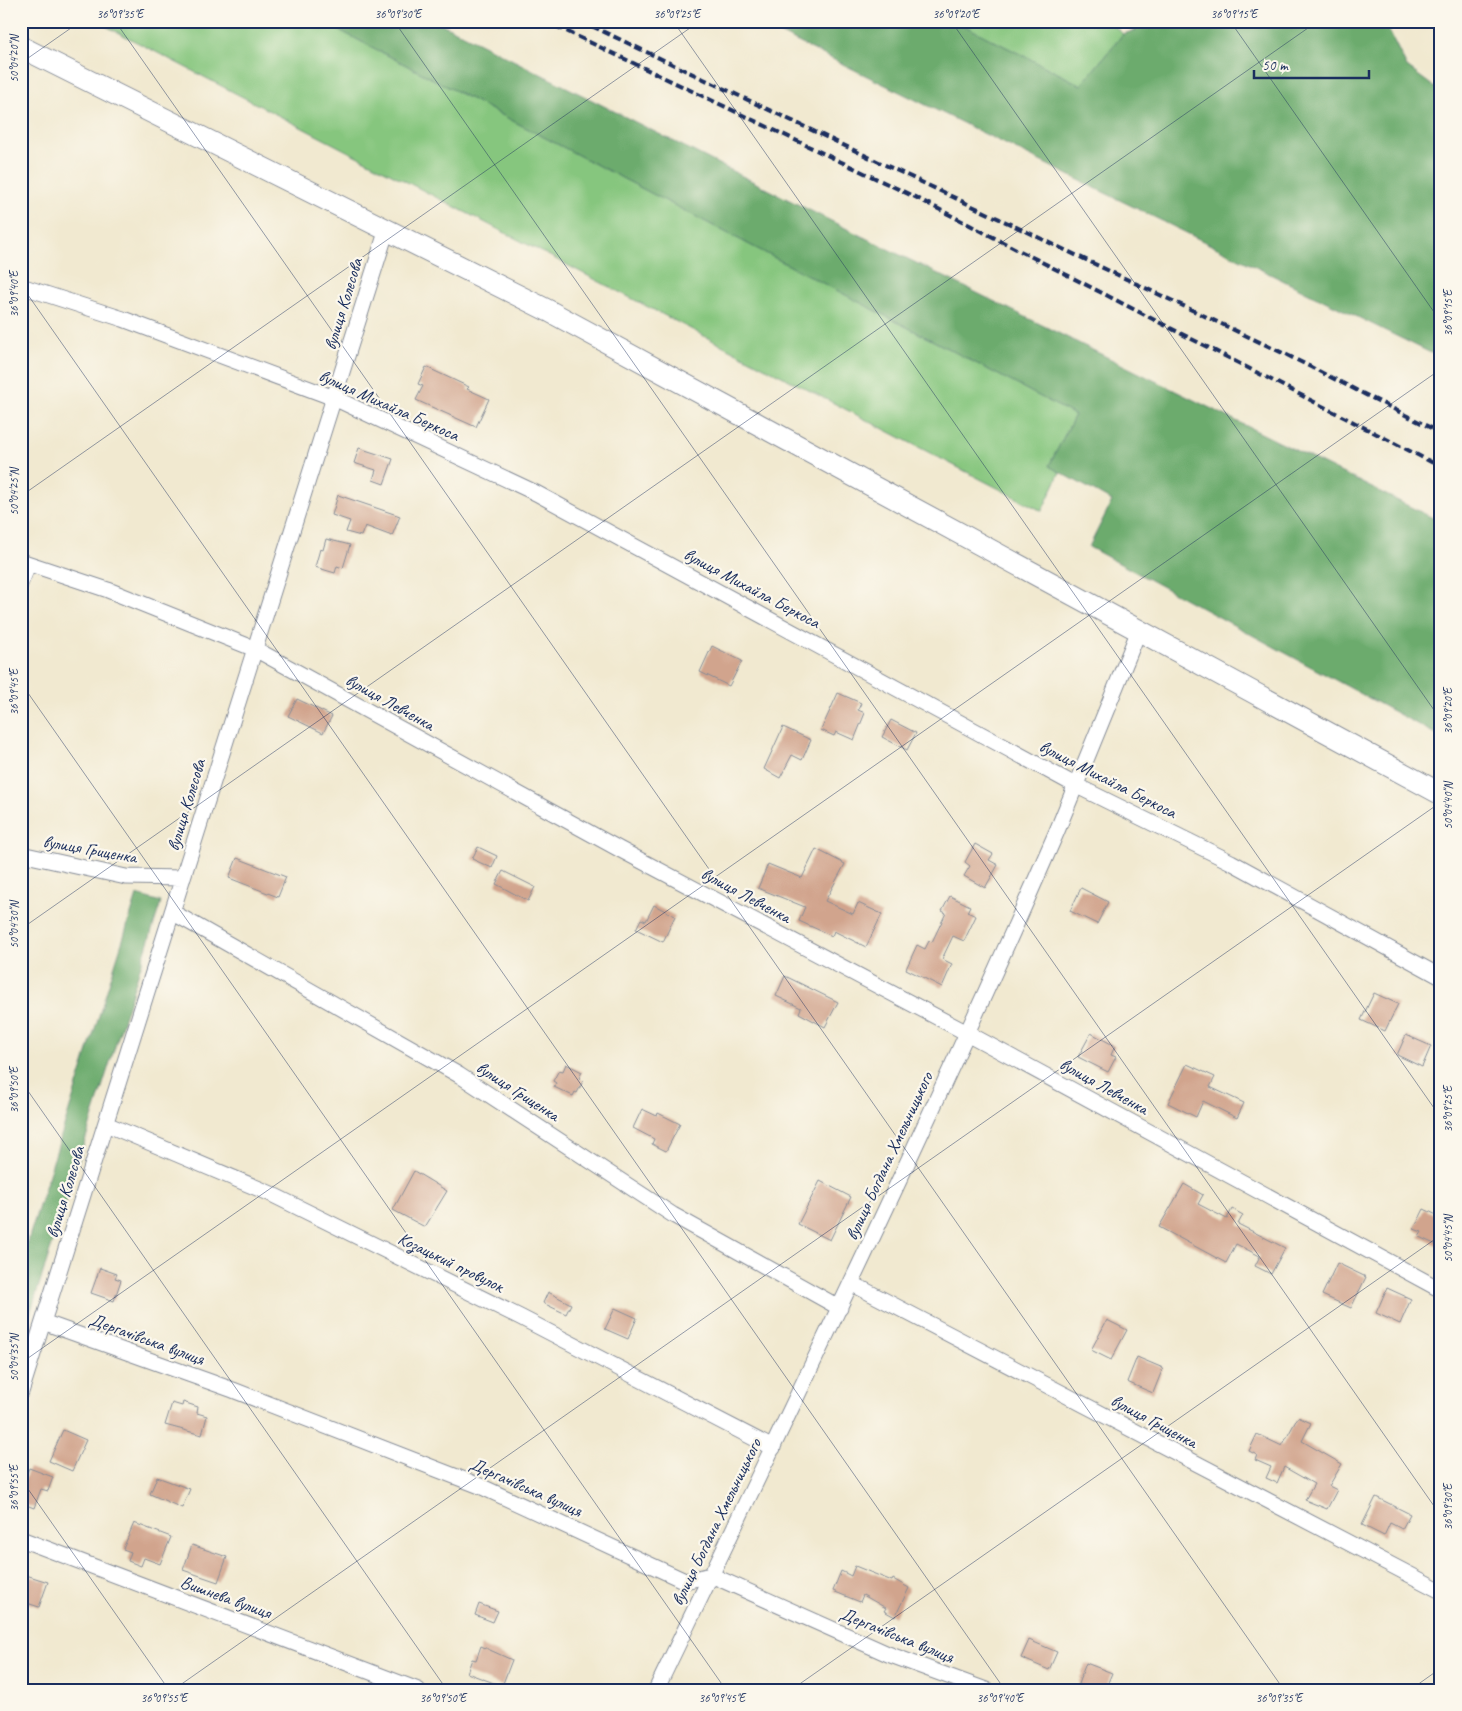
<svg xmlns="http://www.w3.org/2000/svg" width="1462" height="1711" font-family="Caveat,sans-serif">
<rect width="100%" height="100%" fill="#fbf7ec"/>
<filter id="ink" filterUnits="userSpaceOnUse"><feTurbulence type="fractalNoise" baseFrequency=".02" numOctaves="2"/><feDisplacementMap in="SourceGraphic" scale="10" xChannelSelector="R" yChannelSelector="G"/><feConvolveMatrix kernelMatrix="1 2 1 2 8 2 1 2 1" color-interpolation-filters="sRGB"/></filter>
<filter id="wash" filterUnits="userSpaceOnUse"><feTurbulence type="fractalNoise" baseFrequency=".0096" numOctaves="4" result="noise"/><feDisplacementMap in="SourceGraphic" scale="20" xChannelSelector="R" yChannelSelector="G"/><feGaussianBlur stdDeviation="1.12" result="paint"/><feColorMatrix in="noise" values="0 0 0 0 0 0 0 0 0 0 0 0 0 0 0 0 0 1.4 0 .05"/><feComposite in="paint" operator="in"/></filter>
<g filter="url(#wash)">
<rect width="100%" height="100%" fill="#f1e9d0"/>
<path fill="#86c67e" stroke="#507a6e" d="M96,21H322L1075,415L1049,466L1060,472L1042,511Z
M955,21H1109L1123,34L1081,85Z"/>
<path fill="#6cab6d" stroke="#446d66" d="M322,21H436L819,215L1441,522V737L1089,547L1112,501L1049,466L1075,415Z
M755,21H955L1081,85L1123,34L1136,30L1130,21H1384L1407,67L1441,92V358Z
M137,895L161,902L21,1342V1263Z"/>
<g id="blocks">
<path fill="#d1a48d" d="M426,367L469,387L467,389L489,399L476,427L416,400L423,386L418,384Z
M359,448L393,459L384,484L373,480L376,470L354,463Z
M338,495L400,516L392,536L365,526L361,536L346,532L350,521L332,515Z
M326,539L350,545L343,568L337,566L335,573L315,567L320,549L323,550Z
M712,646L742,661L729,686L700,672Z
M838,693L861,703L858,710L865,713L854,740L836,732L834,736L821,730Z
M297,699L332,716L323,733L288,716Z
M891,720L916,733L907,750L882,737Z
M783,727L811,740L802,760L792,755L780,778L764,769Z
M975,844L993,854L989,860L998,865L985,888L964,876L970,866L965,862Z
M478,847L497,856L492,868L472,859Z
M816,849L845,864L825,901L853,914L858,903L882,914L866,947L834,931L832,936L799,921L805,907L758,888L768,864L802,878Z
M237,858L286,877L278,897L229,878Z
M503,871L535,887L528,901L496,884Z
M1081,888L1108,902L1097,924L1070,911Z
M950,896L970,906L967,912L976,916L964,941L953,936L942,959L952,964L942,987L906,969L917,945L925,949L929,941L932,942L946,913L942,911Z
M654,905L675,916L663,942L636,929L641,919L646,921Z
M785,976L838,1002L825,1027L799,1013L801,1008L776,996Z
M1374,993L1398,1004L1385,1031L1361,1020Z
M1091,1033L1115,1046L1111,1055L1116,1057L1108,1072L1078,1057Z
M1406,1035L1431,1046L1422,1067L1397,1055Z
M566,1064L582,1072L579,1078L583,1081L577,1093L575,1092L573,1096L554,1087L556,1083L553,1081L559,1070L563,1071Z
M1187,1064L1215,1077L1210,1087L1244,1103L1237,1118L1203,1101L1196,1117L1168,1103Z
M642,1109L657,1116L658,1113L680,1124L666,1151L652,1144L654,1139L633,1128Z
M414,1171L447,1191L425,1227L393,1210Z
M820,1181L851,1197L830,1240L798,1224Z
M1184,1184L1203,1195L1198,1204L1227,1219L1232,1209L1243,1215L1238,1224L1285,1248L1271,1274L1255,1266L1260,1256L1236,1244L1226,1263L1159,1227Z
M1424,1209L1441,1217V1247L1419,1237L1422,1232L1414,1229Z
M1337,1263L1366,1277L1351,1308L1322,1295Z
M100,1268L117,1274L115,1278L121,1280L114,1301L91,1293Z
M1387,1288L1411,1299L1400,1324L1376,1313Z
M548,1292L571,1304L566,1314L543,1303Z
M615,1308L637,1318L628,1339L605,1329Z
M1107,1320L1127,1330L1111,1360L1091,1350Z
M1137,1357L1163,1368L1153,1393L1127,1382Z
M183,1402L198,1407L197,1413L207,1416L202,1435L165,1425L172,1403L182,1406Z
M1298,1417L1311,1423L1302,1441L1342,1464L1329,1486L1337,1490L1327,1509L1305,1500L1314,1484L1284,1467L1277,1483L1266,1478L1271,1467L1255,1460L1257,1455L1249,1451L1257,1434L1282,1446Z
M63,1430L86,1440L72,1471L49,1461Z
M29,1468L53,1477L48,1491L41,1489L34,1508L21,1503V1489Z
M157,1477L190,1489L182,1508L150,1494Z
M1376,1497L1410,1514L1402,1529L1390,1523L1384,1536L1362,1525Z
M134,1523L171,1537L160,1564L144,1558L141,1566L128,1561L131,1552L123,1549Z
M192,1545L227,1557L218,1582L183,1570Z
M855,1566L892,1581L893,1579L909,1588L895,1617L884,1611L886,1608L863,1595L860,1602L833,1591L841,1571L851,1576Z
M26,1575L48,1582L39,1607L21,1601V1588Z
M479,1604L498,1611L493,1622L475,1615Z
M1029,1640L1057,1652L1049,1670L1021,1658Z
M481,1646L512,1660L502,1686L467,1673L472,1659L476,1660Z
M1086,1663L1112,1673L1105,1690H1093L1078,1684Z"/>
</g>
</g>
<g filter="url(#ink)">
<use href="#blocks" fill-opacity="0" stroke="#868c97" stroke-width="1"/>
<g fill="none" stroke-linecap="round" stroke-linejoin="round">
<g stroke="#868c97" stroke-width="9">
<path id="service" d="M23,587L32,565"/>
</g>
<g stroke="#868c97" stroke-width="17">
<path id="minor" d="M21,286L123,319L334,398L536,493L1075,785L1231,862L1441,977
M21,561L108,590L255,649L619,849L967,1033L1441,1290
M21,854L126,877L183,878
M172,912L459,1075L673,1215L840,1308
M106,1124L269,1193L520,1317L773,1448
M851,1283L1441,1591
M43,1322L233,1390L480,1486L685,1581L711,1575L888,1654L986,1690
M21,1392L387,229
M21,1539L418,1690
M656,1690C793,1405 931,1121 1057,831C1085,764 1112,697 1139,630"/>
</g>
<g stroke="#868c97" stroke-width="23">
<path id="secondary" d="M21,47L549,311L1441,794"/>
</g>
<use href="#service" stroke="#fff" stroke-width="8"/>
<use href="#minor" stroke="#fff" stroke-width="15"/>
<use href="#secondary" stroke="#fff" stroke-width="21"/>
<path stroke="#1b2f5e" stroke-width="4" stroke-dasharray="8 4" stroke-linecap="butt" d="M545,21L917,198L1441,467
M581,21L1287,355L1441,433"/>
</g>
</g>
<path fill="none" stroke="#1b2f5e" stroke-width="1" stroke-opacity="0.45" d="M115,21L1284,1690M394,21L1441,1516M673,21L1441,1118M951,21L1441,720M1230,21L1441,322M21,63L81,21M21,285L1005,1690M21,496L700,21M21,683L726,1690M21,929L1318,21M21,1081L447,1690M21,1363L1441,369M21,1479L169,1690M173,1690L1441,802M791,1690L1441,1235M1410,1690L1441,1668"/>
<g text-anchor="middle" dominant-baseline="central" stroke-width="4.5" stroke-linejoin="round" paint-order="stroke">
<g font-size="18" fill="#1b2f5e" stroke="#fbf7ec">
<text transform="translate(343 304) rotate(-73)">вулиця Колесова</text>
<text transform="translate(389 405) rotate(24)">вулиця Михайла Беркоса</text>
<text transform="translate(752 588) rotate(28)">вулиця Михайла Беркоса</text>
<text transform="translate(390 702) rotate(29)">вулиця Левченка</text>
<text transform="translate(1108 779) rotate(27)">вулиця Михайла Беркоса</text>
<text transform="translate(186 805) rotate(-73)">вулиця Колесова</text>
<text transform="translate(90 849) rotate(10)">вулиця Гриценка</text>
<text transform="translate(746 895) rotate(28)">вулиця Левченка</text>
<text transform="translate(1104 1086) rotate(29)">вулиця Левченка</text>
<text transform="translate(518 1091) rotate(33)">вулиця Гриценка</text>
<text transform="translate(889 1156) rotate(-65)">вулиця Богдана Хмельницького</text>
<text transform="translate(65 1192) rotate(-73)">вулиця Колесова</text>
<text transform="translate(451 1262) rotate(26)">Козацький провулок</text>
<text transform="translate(147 1339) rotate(20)">Дергачівська вулиця</text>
<text transform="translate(1154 1421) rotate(28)">вулиця Гриценка</text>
<text transform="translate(526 1487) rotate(24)">Дергачівська вулиця</text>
<text transform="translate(716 1522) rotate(-64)">вулиця Богдана Хмельницького</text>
<text transform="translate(226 1597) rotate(20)">Вишнева вулиця</text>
<text transform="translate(897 1635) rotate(22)">Дергачівська вулиця</text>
</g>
</g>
<rect width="1462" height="1711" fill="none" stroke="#fbf7ec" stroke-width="55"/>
<path d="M1254 70v8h115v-8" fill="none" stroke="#1b2f5e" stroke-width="2.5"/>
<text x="1262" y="70" font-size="15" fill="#1b2f5e" stroke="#fbf7ec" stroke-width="4" paint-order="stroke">50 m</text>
<rect x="28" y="28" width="1406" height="1656" fill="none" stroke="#1b2f5e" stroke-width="2"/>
<g font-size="12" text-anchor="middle" fill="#1b2f5e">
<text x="120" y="18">36°09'35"E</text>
<text x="398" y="18">36°09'30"E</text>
<text x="677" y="18">36°09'25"E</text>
<text x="956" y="18">36°09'20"E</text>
<text x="1234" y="18">36°09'15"E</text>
<text transform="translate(14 59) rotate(-90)" y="4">50°04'20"N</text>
<text transform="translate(14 294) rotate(-90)" y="4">36°09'40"E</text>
<text transform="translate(1448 313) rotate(-90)" y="4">36°09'15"E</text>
<text transform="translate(14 492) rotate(-90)" y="4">50°04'25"N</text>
<text transform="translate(14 692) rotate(-90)" y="4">36°09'45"E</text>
<text transform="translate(1448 711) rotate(-90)" y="4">36°09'20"E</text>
<text transform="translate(1448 806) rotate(-90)" y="4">50°04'40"N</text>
<text transform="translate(14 925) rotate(-90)" y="4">50°04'30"N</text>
<text transform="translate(14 1090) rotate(-90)" y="4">36°09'50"E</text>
<text transform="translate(1448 1109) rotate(-90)" y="4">36°09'25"E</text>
<text transform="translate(1448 1239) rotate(-90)" y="4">50°04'45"N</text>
<text transform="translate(14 1358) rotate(-90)" y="4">50°04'35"N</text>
<text transform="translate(14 1488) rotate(-90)" y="4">36°09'55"E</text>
<text transform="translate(1448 1507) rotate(-90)" y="4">36°09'30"E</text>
<text x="164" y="1702">36°09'55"E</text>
<text x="443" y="1702">36°09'50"E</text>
<text x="722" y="1702">36°09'45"E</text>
<text x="1000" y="1702">36°09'40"E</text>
<text x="1279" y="1702">36°09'35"E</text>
</g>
</svg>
